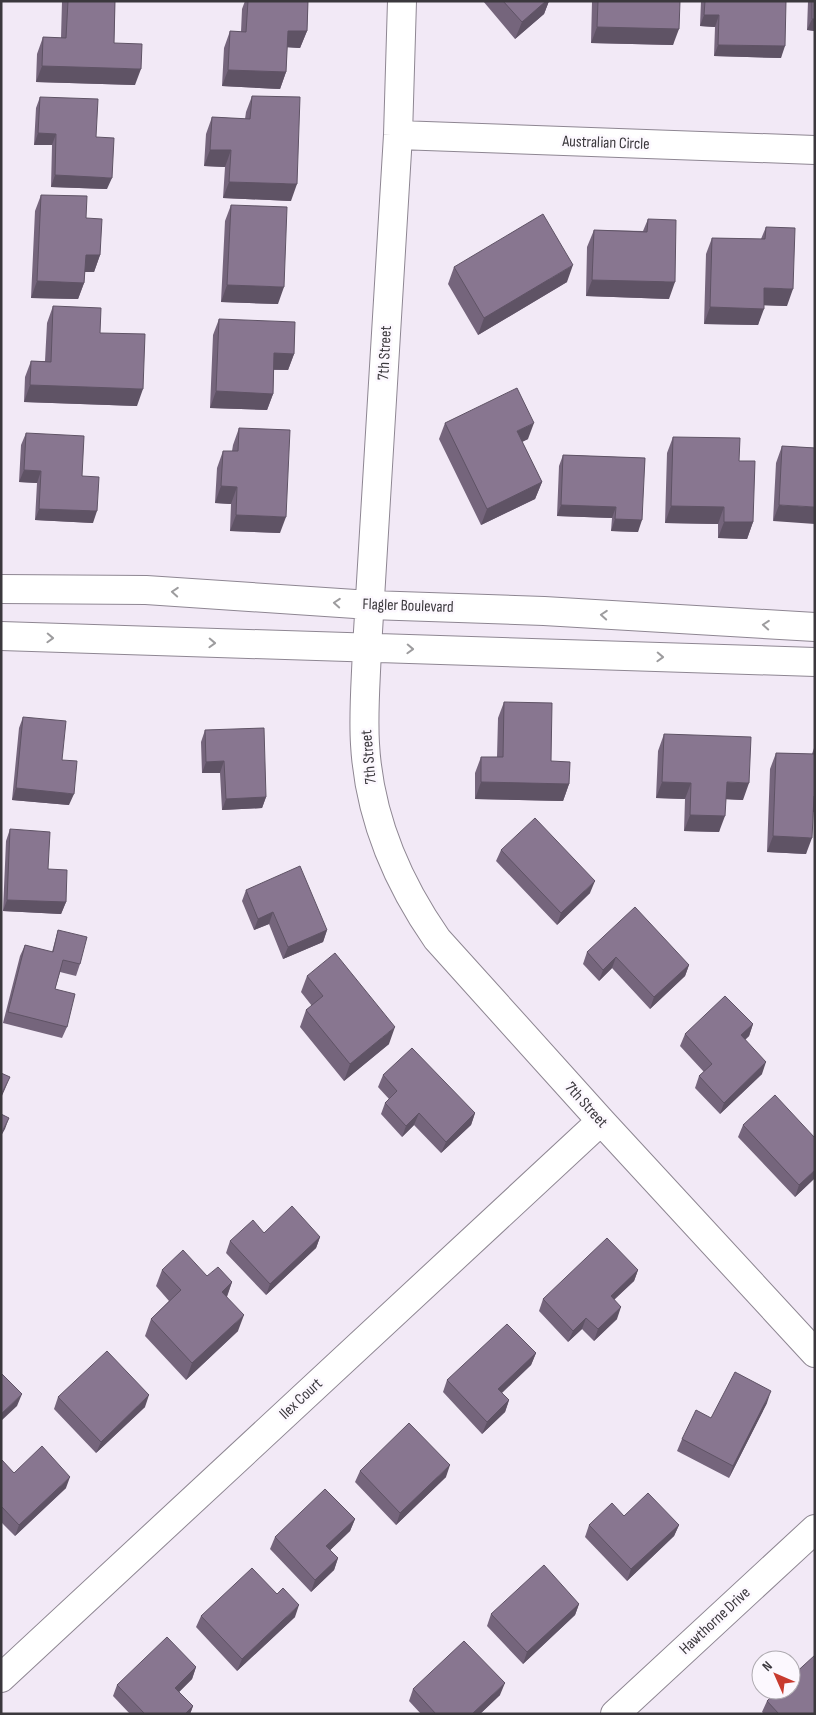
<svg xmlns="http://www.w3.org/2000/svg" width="816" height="1715" font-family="'Sofia Sans Condensed',sans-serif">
<rect width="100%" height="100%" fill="#f2e9f6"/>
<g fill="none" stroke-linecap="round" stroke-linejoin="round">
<g stroke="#8e8692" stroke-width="30">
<path id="street" d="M402,1L398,135L367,648C366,680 363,712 365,744C369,816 396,880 437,939L601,1121L815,1353
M398,135L815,150
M1,589L146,590L370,605L544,611L815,627
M1,636L815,662
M1,1678L601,1121
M615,1714L815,1529"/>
</g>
<use href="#street" stroke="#fff" stroke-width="28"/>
</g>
<path fill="#75657c" d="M62,1H115L114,43L135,85L36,82L37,54L43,37L61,38Z
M245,1H308L307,31L300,48L287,47L286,72L280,89L222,86L224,48L230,31L241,32L242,9Z
M483,1H549L544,14L515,39Z
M592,1H680L673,45L591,43Z
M701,1H786L781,58L714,56L715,27L700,26Z
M808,1H815V31L807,30Z
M252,96L291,201L223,198L225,167L204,166L206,134L212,117L245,119L246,112Z
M40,97L96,137L107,189L51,187L52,145H34L36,108Z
M41,195L86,218L100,255L94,272H85L84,283L78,299L31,298L35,211Z
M231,205L278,304L221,302L225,221Z
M648,219L669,299L586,296L587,247L594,230L643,231Z
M766,227L787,306L764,305L758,325L704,324L706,254L712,238L761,239Z
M454,267L567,282L478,335L448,284Z
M53,306L100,333L137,406L24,402L25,377L31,361H45L47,323Z
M219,319L294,354L288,370H274L273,394L267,410L210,408L213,335Z
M445,423L528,439L522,442L542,482L535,499L481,525L439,439Z
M239,428L280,533L230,531L231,504L215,503L217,468L223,451H232L233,445Z
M26,433L82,476L93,523L35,520L37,483L19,482L21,445Z
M673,437L739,461L753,522L747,539L718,538V524L665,523L667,453Z
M782,446L815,448L773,521L776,463Z
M563,455L645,458L638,532L611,531L612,518L557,516L559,466Z
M504,702L569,784L563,801L475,799V773L481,757H497L498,718Z
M23,717L62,760L69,805L12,800L19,728Z
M205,730L266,797L262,808L222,810L220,773H202L201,742Z
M664,734L743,800L726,799L719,832L684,831L685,799L656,798L658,751Z
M815,745V812H813L806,854L767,852L770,769L776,753L812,754Z
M10,829L48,869L66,902L61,914L3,911L6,841Z
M501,850L590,893L557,925L496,861Z
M246,890L327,930L323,942L283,959L269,924L254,930L242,901Z
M58,930L80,964L76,976L60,972L55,989L67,1027L62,1038L3,1023L20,956L25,945L52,952Z
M587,952L689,965L685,976L650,1009L612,968L599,981L583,964Z
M307,976L389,1044L344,1081L300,1027L306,1010L312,1006L301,992Z
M753,1024L749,1036L745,1040L762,1074L720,1114L695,1088L699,1076L704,1072L680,1046L685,1034Z
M383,1075L475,1113L471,1125L441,1153L414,1125L402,1137L381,1114L385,1103L389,1099L378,1087Z
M743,1125L815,1178L795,1197L738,1137Z
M264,1233L320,1237L316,1248L266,1295L226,1253L230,1241Z
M162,1270L207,1276L232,1282L227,1297L238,1331L186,1380L145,1336L151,1319L169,1301L156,1286Z
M638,1270L634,1281L614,1300L617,1319L594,1341L582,1329L568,1342L539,1311L543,1299Z
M536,1353L531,1365L502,1393L509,1400L505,1412L482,1434L443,1392L447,1380Z
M58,1397L145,1407L96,1453L54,1409Z
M767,1403L729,1478L677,1451L682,1439Z
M1,1461L14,1473L66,1488L15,1536L1,1522Z
M360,1471L446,1477L396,1525L355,1482Z
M624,1516L679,1525L674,1536L627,1581L585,1537L589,1525Z
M355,1519L350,1531L330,1550L338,1558L334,1570L311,1592L270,1549L275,1537Z
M579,1604L575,1615L523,1664L487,1626L491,1614Z
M201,1616L295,1617L237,1671L196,1627Z
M196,1667L192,1679L179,1692L193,1706L190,1714H130L113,1696L117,1685Z
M413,1689L500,1695L480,1714H421L409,1701Z
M767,1701L815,1714H764L762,1712Z"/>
<path fill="#5f5365" d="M546,1H549L544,14L515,39L522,22Z
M704,15H719L715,27L700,26Z
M812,19H815V31L807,30Z
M597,27L679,29L673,45L591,43Z
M288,31H307L300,48L282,47Z
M718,45L785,46L781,58L714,56Z
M42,66L141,69L135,85L36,82Z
M228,70L286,72L280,89L222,86Z
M38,133L56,134L52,145H34Z
M210,150H231L225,167L204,166Z
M55,175L112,178L107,189L51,187Z
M229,182L297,184L291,201L223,198Z
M86,255H100L94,272H80Z
M573,265L567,282L478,335L484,318Z
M592,280L675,282L669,299L586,296Z
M37,281L84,283L78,299L31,298Z
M227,285L284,287L278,304L221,302Z
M764,288L793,289L787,306L758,305Z
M710,307L764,309L758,325L704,324Z
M274,353L294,354L288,370L268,369Z
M30,385L143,389L137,406L24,402Z
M216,391L273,394L267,410L210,408Z
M534,423L528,439L511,447L517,431Z
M24,470L41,471L37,483L19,482Z
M542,482L535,499L481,525L487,509Z
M221,486L237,487L231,504L215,503Z
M561,505L616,507L612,518L557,516Z
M779,505L815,507V524L773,521Z
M671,506L724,507L718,524L665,523Z
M39,509L97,511L93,523L35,520Z
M236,515L286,517L280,533L230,531Z
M615,519L642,520L638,532L611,531Z
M724,522H753L747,539L718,538Z
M224,761L220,773H202L206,762Z
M481,782L569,784L563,801L475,799Z
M662,782L691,783L685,799L656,798Z
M727,782L749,783L743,800L721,799Z
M16,788L74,794L69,805L12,800Z
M814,796H815V812H808Z
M266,797L262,808L222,810L226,799Z
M690,815L725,816L719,832L684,831Z
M773,836L812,838L806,854L767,852Z
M595,881L590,893L557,925L561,913Z
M7,900L66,902L61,914L3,911Z
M273,912L269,924L254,930L258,919Z
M327,930L323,942L283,959L288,947Z
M616,957L612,968L599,981L603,970Z
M689,965L685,976L650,1009L654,997Z
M753,1024L749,1036L737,1047L741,1035Z
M395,1027L389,1044L344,1081L350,1064Z
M766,1062L762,1074L720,1114L724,1103Z
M10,1077L5,1089L1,1098V1095Z
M419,1113L414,1125L402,1137L406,1126Z
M475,1113L471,1125L441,1153L446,1142Z
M9,1118L5,1129L1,1136V1134Z
M815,1170V1178L795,1197L799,1185Z
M320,1237L316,1248L266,1295L270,1284Z
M638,1270L634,1281L606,1307L611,1296Z
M232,1282L226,1298L222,1292Z
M621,1307L617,1319L594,1341L598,1329Z
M244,1315L238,1331L186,1380L192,1363Z
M586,1318L582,1329L568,1342L573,1331Z
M536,1353L531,1365L494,1400L498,1389Z
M771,1391L767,1403L729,1478L733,1466Z
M22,1394L17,1406L1,1421V1414Z
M149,1395L145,1407L96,1453L101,1442Z
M509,1400L505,1412L482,1434L487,1422Z
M450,1465L446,1477L396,1525L400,1513Z
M70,1477L66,1488L15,1536L19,1525Z
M355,1519L350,1531L322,1558L326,1546Z
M679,1525L674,1536L627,1581L631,1569Z
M338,1558L334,1570L311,1592L315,1580Z
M579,1604L575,1615L523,1664L527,1652Z
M299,1605L295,1617L237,1671L242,1659Z
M196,1667L192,1679L171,1700L175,1688Z
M505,1683L500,1695L480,1714H472Z
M193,1706L190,1714H185Z"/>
<path fill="#887690" stroke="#5f5365" d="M68,1H115L114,43L142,44L141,69L42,66L43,37L66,38Z
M248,1H308L307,31H288L286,72L228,70L230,31L246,32Z
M503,1H546L522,22Z
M598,1H680L679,29L597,27Z
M705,1H786L785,46L718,45L719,15H704Z
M812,1H815V19H812Z
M252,96L300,97L297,184L229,182L231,150H210L212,117L250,119Z
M40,97L98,99L96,137L114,138L112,178L55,175L56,134L38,133Z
M41,195L87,196L86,218L102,219L100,255H86L84,283L37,281Z
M231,205L287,207L284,287L227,285Z
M543,214L573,265L484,318L454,267Z
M648,219L676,220L675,282L592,280L594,230L647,232Z
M766,227L795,228L793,289L764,288V309L710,307L712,238L765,239Z
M53,306L101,308L100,333L145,334L143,389L30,385L31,361L51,362Z
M219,319L295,322L294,354L274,353L273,394L216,391Z
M517,388L534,423L517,431L542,482L487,509L445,423Z
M239,428L290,430L286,517L236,515L237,487L221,486L223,451H238Z
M26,433L84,436L82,476L99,477L97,511L39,509L41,471L24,470Z
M673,437L740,438L739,461H755L753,522H724V507L671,506Z
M782,446L815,448V507L779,505Z
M563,455L645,458L642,520L615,519L616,507L561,505Z
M504,702L552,703L551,761L570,762L569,784L481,782V757H503Z
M23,717L66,721L62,760L77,761L74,794L16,788Z
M264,728L266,797L226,799L224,761L206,762L205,730Z
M664,734L751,737L749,783L727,782L725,816L690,815L691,783L662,782Z
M776,753L815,754V796H814L812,838L773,836Z
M535,818L595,881L561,913L501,850Z
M10,829L50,832L48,869L67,870L66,902L7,900Z
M300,866L327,930L288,947L273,912L258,919L246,890Z
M635,907L689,965L654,997L616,957L603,970L587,952Z
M58,930L87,937L80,964L63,960L55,989L75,994L67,1027L8,1012L25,945L53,952Z
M335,953L395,1027L350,1064L306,1010L323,996L307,976Z
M725,996L753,1024L741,1035L766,1062L724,1103L699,1076L712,1064L685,1034Z
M412,1048L475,1113L446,1142L419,1113L406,1126L385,1103L397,1091L383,1075Z
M1,1073L10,1077L1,1095Z
M775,1095L815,1138V1170L799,1185L743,1125Z
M1,1114L9,1118L1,1134Z
M292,1206L320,1237L270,1284L230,1241L253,1220L264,1233Z
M607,1238L638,1270L611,1296L621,1307L598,1329L586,1318L573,1331L543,1299Z
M183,1250L207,1276L218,1267L232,1282L222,1292L244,1315L192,1363L151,1319L181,1290L162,1270Z
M507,1324L536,1353L498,1389L509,1400L487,1422L447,1380Z
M107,1351L149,1395L101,1442L58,1397Z
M735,1372L771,1391L733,1466L682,1439L696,1410L711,1418Z
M1,1373L22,1394L1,1414Z
M409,1423L450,1465L400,1513L360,1471Z
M42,1446L70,1477L19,1525L1,1506V1461L2,1460L14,1473Z
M325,1489L355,1519L326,1546L338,1558L315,1580L275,1537Z
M648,1493L679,1525L631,1569L589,1525L612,1503L624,1516Z
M544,1565L579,1604L527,1652L491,1614Z
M252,1568L277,1594L283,1588L299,1605L242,1659L201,1616Z
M167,1637L196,1667L175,1688L193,1706L185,1714H145L117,1685Z
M464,1641L505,1683L472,1714H436L413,1689Z
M815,1655V1714H779L767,1701L778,1690H791V1677Z"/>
<defs><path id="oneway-chevron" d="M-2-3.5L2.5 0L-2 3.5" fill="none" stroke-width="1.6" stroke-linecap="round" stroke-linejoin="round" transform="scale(1.25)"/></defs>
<g stroke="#9d9c9e">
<use href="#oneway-chevron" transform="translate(175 592) rotate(-176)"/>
<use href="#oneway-chevron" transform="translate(337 603) rotate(-176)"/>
<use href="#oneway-chevron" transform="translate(604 615) rotate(-176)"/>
<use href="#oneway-chevron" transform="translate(766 625) rotate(-176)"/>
<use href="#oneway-chevron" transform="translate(50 638) rotate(2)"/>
<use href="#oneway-chevron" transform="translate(212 643) rotate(2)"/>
<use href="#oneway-chevron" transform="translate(410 649) rotate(2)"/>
<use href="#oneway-chevron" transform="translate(660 657) rotate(2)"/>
</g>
<g text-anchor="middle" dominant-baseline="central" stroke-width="5" stroke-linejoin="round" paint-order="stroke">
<g font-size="16" fill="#3b383d" stroke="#fcf8fe">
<text transform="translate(606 143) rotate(2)">Australian Circle</text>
<text transform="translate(385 353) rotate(-87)">7th Street</text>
<text transform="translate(408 606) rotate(2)">Flagler Boulevard</text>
<text transform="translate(369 757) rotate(-95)">7th Street</text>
<text transform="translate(586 1105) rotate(48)">7th Street</text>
<text transform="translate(301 1399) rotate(-43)">Ilex Court</text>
<text transform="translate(715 1621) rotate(-43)">Hawthorne Drive</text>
</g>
</g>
<rect width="816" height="1715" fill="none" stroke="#3b383d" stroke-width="5"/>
<g transform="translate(776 1675) rotate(315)"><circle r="24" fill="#fcf8fe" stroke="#afabb1"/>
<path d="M0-4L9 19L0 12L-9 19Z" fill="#c83a2e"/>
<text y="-8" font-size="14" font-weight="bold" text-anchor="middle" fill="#3b383d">N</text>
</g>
</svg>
